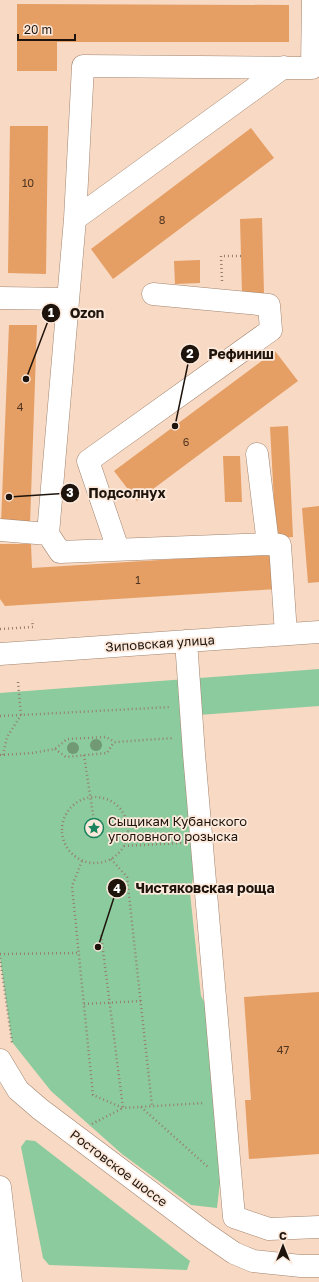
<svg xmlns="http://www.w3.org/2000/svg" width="319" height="1282" font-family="'Golos Text',sans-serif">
<rect width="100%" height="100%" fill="#f8d9c3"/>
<path fill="#8ccb9e" d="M319,669V706L185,716L194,874L190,893L201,996L207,1007L222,1164L217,1208L191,1205L122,1154L51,1091L12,1042L0,958V693Z
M26,1140L35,1141L190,1261L187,1270L49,1265L43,1258L21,1147Z"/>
<path fill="#e59e63" d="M17,4L289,5V42H57V71H17Z
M10,126H48L46,274L8,273Z
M251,128L274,158L113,279L91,249Z
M262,218L264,293H242L240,219Z
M200,260V283L175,284L174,261Z
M9,325H37L30,524L1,523Z
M275,351L298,381L137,501L114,471Z
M288,426L293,537L276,538L270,427Z
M223,456H240L242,502H225Z
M319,506V582L308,583L302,508Z
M0,544H31L32,568L274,553L276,589L5,606L0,599Z
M319,992V1154L249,1159L245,1100H251L244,997Z"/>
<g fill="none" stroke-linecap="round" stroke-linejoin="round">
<g stroke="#a28570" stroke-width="23">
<path id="minor" d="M75,219L284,67
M0,298L68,299
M257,454L268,544
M0,530L48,534L60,552L268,544L280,545L286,634
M48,534L75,219L83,66L312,68L313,0
M118,549L88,461L271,330L269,305L153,294
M186,641L194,754L234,1217L269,1229L319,1227
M0,654L319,632"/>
</g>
<g stroke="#a28570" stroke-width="23">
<path id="major" d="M0,1060L18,1090L40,1109L205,1233L234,1253L253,1261L301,1266H319
M0,1187L11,1282"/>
</g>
<path stroke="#957f70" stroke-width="2.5" stroke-dasharray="1 3" stroke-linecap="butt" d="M222,281L221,256H241
M0,629L33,627L32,620
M18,682L21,715L171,707
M0,716L21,715
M55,749L66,757L107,753L114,742
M0,755L32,753L55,749L67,739L106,737L115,742L174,738
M3,755L7,737L21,715
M84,755L94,821
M62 830a33 33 0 1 1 66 0a33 33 0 1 1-66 0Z
M124,846L181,843
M111,859L127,877L152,1106
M82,861L72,886L93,1095L123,1108L204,1103
M0,954L78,953
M0,958L12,1042L13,1044
M84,1004L141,1001
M141,1107L209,1168
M92,1124L123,1108L101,935"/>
<use href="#minor" stroke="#fff" stroke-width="22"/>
<use href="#major" stroke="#fff" stroke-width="22"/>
</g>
<g fill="#719a74">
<circle cx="96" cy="745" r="6"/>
<circle cx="73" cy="748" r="6"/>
</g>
<defs>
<g id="sight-ring" transform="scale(1)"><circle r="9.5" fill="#fce9db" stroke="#1a825d" stroke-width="1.5"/><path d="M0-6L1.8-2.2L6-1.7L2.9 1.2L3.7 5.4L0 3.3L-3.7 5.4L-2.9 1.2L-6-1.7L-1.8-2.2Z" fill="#1a825d"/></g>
</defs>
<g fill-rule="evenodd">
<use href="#sight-ring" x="94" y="828"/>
</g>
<g text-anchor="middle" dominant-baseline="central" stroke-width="3.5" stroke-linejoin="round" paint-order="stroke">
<g font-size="11" fill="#503622">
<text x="28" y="182">10</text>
<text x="162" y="219">8</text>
<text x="20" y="406">4</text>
<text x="186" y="441">6</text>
<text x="138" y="579">1</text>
<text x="283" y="1049">47</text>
</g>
<g font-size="13" fill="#1e140c" stroke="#fce9db">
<text transform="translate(160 643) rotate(-4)">Зиповская улица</text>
<text transform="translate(119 1168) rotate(37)">Ростовское шоссе</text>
</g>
<g font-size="13" fill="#1e140c" stroke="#fce9db" text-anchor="start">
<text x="108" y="821">Сыщикам Кубанского<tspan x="108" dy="15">уголовного розыска</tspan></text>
</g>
</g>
<path fill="none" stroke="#1e140c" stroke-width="1.5" d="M26 379L51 313M175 426L190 354M9 497L70 493M98 947L117 888"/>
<g fill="#1e140c" stroke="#fce9db" stroke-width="1.5">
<circle cx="26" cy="379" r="4"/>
<circle cx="175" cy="426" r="4"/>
<circle cx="9" cy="497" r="4"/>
<circle cx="98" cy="947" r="4"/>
<circle cx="51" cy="313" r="10"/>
<circle cx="190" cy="354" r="10"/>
<circle cx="70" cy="493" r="10"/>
<circle cx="117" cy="888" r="10"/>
</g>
<g font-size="12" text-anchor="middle" font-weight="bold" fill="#fff">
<text x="51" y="317">1</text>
<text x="190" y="358">2</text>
<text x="70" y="497">3</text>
<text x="117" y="893">4</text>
</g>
<g font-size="14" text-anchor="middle" font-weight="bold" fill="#1e140c" stroke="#fce9db" stroke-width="3.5" stroke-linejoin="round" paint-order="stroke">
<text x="87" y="318">Ozon</text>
<text x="241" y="359">Рефиниш</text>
<text x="127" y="498">Подсолнух</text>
<text x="205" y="893">Чистяковская роща</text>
</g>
<g transform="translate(283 1246)" stroke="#fce9db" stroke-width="3" paint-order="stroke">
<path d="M0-3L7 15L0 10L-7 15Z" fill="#1e140c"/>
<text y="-6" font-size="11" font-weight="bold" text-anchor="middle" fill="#1e140c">С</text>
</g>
<path d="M18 34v6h57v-6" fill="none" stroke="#1e140c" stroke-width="2"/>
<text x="24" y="34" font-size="12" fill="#1e140c" stroke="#fce9db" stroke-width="3" paint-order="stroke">20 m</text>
</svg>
